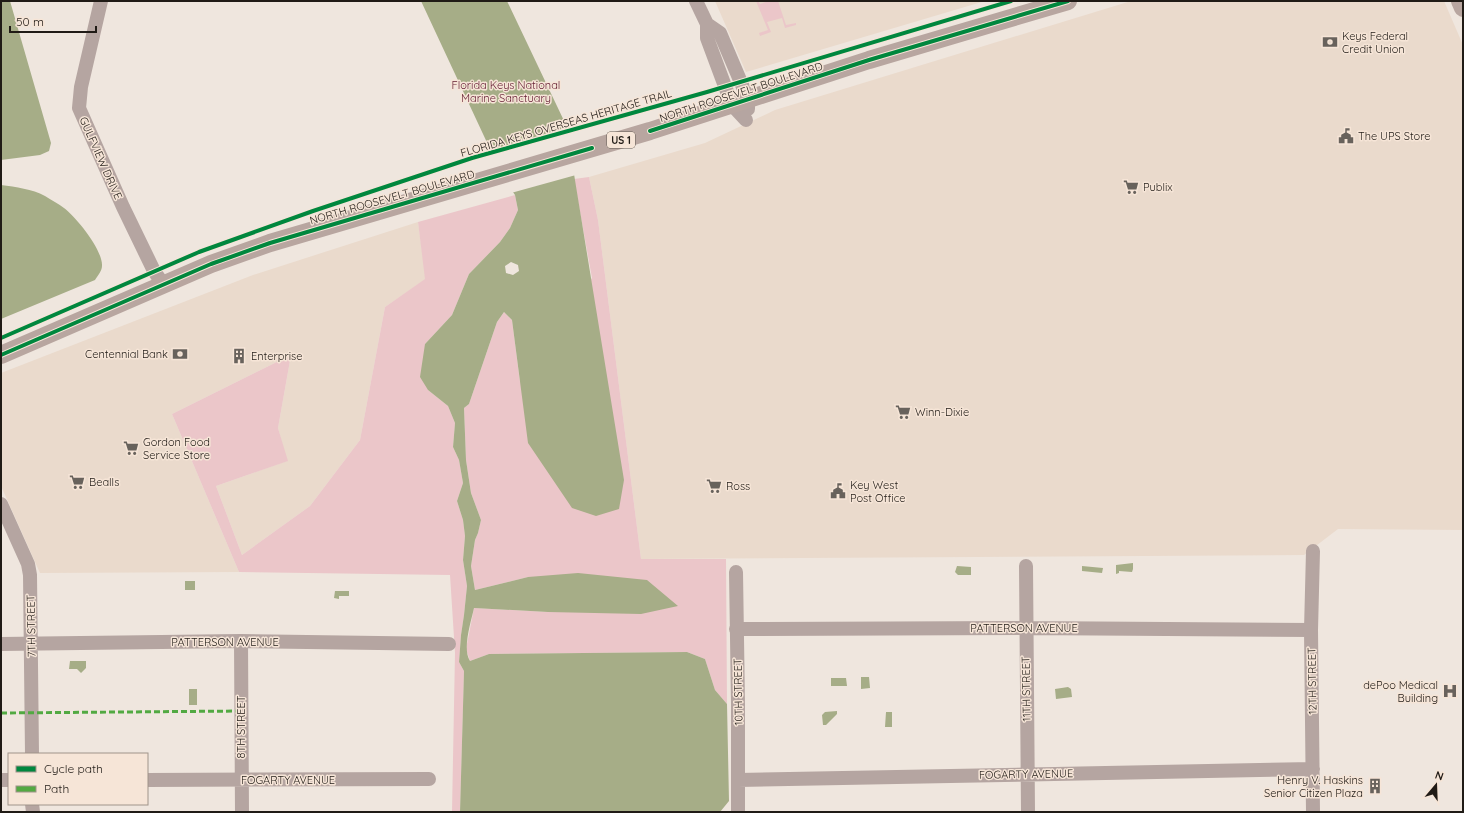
<svg xmlns="http://www.w3.org/2000/svg" width="1464" height="813" font-family="Quicksand,sans-serif">
<rect width="100%" height="100%" fill="#efe6de"/>
<path fill="#eadacc" d="M715,1H985L746,72Z
M1131,1H1444L1463,45V530L1338,529L1304,555L641,559L598,220L589,177L705,143L775,110Z
M418,222L426,279L385,307L360,440L310,506L242,555L216,486L287,461L278,428L291,355L172,414L239,572L40,573L1,486V373L253,275Z"/>
<path fill="#ebc6c9" d="M756,1H758L760,4L769,1H778L786,25L796,23V25L785,28L782,18L767,22L771,32L760,36L759,33L768,30Z
M589,177L598,220L641,559H726L727,704L715,690L705,659L687,652L489,654L470,661L466,649L474,608L548,612L528,577L475,590L471,566L475,540L478,533L481,520L471,493L466,460L464,408L469,404L497,322L504,312L512,320L520,382L592,278L574,179Z
M515,195L518,210L510,228L500,242L469,274L452,315L425,344L428,390L448,406L455,423L453,447L459,460L463,483L457,501L463,520L465,536L463,560L467,586L464,615L461,635L459,662L464,671L460,812H452L455,653L450,575L239,572L172,414L291,355L278,428L288,461L216,486L242,555L310,506L360,440L385,307L425,279L418,222Z"/>
<path fill="#a6ad87" fill-rule="evenodd" d="M1,1H10L51,143L49,151L40,155L1,160Z
M421,1H507L566,125L624,480L619,509L596,516L572,508L528,443L512,320L504,312L497,322L469,404L464,408L466,460L471,493L481,520L478,533L475,540L471,566L475,590L528,577L578,573L647,580L678,606L641,614L548,612L474,608C471,622 462,649 470,661L489,654L687,652L705,659L715,690L727,704L729,801L720,812H460L464,671L459,662L461,635L464,615L467,586L463,560L465,536L463,520L457,501L463,483L459,460L453,447L455,423L448,406L428,390L420,377L425,344L452,315L469,274L500,242L510,228L518,210L515,195L504,179ZM511,262L518,265L519,271L513,275L506,273L505,266Z
M1,185C16,187 32,189 45,196C51,200 59,204 64,208C76,217 103,250 102,266C102,271 98,275 95,280L1,319Z
M1133,563V569L1132,572L1119,571V573L1116,574V565Z
M957,566L971,567V575H958L955,572Z
M1082,566L1103,568L1102,573L1082,571Z
M185,581H195V590H185Z
M335,591H349V596H339V599L334,598Z
M70,661H86V668L81,673L77,669H69Z
M861,677H869L870,688L861,689Z
M831,678H846L847,686H831Z
M1068,687L1071,689L1072,697L1056,699L1055,689Z
M189,689H197V705H189Z
M837,711V714L826,725H823L822,715L825,712Z
M886,712H892V727H885Z"/>
<path fill="#efe6de" d="M568,127L576,175L511,193L502,180L488,151Z"/>
<g fill="none" stroke-linecap="round" stroke-linejoin="round">
<path stroke="#b5a5a1" stroke-width="14" d="M101,1L81,87L79,108L123,207L154,271L163,284
M696,1L707,24V38L732,105L746,120
M707,24L720,33L748,99V109
M1,504L28,564L30,575L32,754
M1026,566L1028,812
M736,572L738,704V812
M736,629L1026,628L1311,630
M241,641L242,812
M1,644L241,641L449,644
M1,780H9
M147,780L429,779
M738,780L1313,769
M32,804L33,812
M1313,812L1311,630L1313,551"/>
<path stroke="#b8a6a0" stroke-width="18" d="M1460,1L1463,8
M1,355L211,264L270,243L650,131L869,60L1068,1"/>
<path stroke="#52a942" stroke-width="3" stroke-dasharray="6 3" stroke-linecap="butt" d="M1,713L241,711"/>
<g stroke="#f6e5d7" stroke-width="6">
<path id="cycleway" d="M650,131L869,60L1068,1
M1,338L199,252L313,211L472,158L707,92L1011,1
M1,355L211,264L270,243L592,148"/>
</g>
<use href="#cycleway" stroke="#00873e" stroke-width="4"/>
</g>
<defs>
<g id="bank-bare" transform="scale(1.2)"><path d="M-6-4H6V4H-6ZM0-2.3a2.3 2.3 0 1 0 0 4.6a2.3 2.3 0 1 0 0-4.6Z" fill="#68625c" stroke="#f6e5d7" stroke-width="2.5" paint-order="stroke"/></g>
<g id="civic-bare" transform="scale(1.2)"><path d="M-.6-6.5H3V-4.5H.6V-3L4-1V1h2V6H-6V1h2V-1L-.6-3ZM-1.2 2.5V6h2.4V2.5Z" fill="#68625c" stroke="#f6e5d7" stroke-width="2.5" paint-order="stroke"/></g>
<g id="supermarket-bare" transform="scale(1.2)"><path d="M-6-5.5h2.5l.6 2H6L4.5 2H-2.5L-4.4-4H-6ZM-1.5 3.2a1.3 1.3 0 1 0 .1 0ZM3 3.2a1.3 1.3 0 1 0 .1 0Z" fill="#68625c" stroke="#f6e5d7" stroke-width="2.5" paint-order="stroke"/></g>
<g id="building-bare" transform="scale(1.2)"><path d="M-4-6H4V6H1V3H-1V6H-4ZM-2.5-4.3h1.7v1.8h-1.7ZM.8-4.3h1.7v1.8H.8ZM-2.5-1h1.7V.8h-1.7ZM.8-1h1.7V.8H.8Z" fill="#68625c" stroke="#f6e5d7" stroke-width="2.5" paint-order="stroke"/></g>
<g id="hospital-bare" transform="scale(1.2)"><path d="M-5-5h3v3.5h4V-5h3V5h-3V1.5h-4V5h-3Z" fill="#68625c" stroke="#f6e5d7" stroke-width="2.5" paint-order="stroke"/></g>
</defs>
<g fill-rule="evenodd">
<use href="#bank-bare" x="1330" y="42"/>
<use href="#civic-bare" x="1346" y="136"/>
<use href="#supermarket-bare" x="1131" y="187"/>
<use href="#bank-bare" x="180" y="354"/>
<use href="#building-bare" x="239" y="356"/>
<use href="#supermarket-bare" x="903" y="412"/>
<use href="#supermarket-bare" x="131" y="448"/>
<use href="#supermarket-bare" x="77" y="482"/>
<use href="#supermarket-bare" x="714" y="486"/>
<use href="#civic-bare" x="838" y="491"/>
<use href="#hospital-bare" x="1450" y="691"/>
<use href="#building-bare" x="1375" y="786"/>
</g>
<g text-anchor="middle" dominant-baseline="central" stroke-width="3" stroke-linejoin="round" paint-order="stroke">
<rect fill="#f6e5d7" stroke="#605850" stroke-width="1" x="607" y="132" width="28" height="16" rx="3"/>
<g font-size="10" font-weight="bold" fill="#201b16">
<text x="621" y="140">US 1</text>
</g>
<g font-size="11" fill="#201b16" stroke="#f6e5d7" text-anchor="start">
<text x="1342" y="36">Keys Federal<tspan x="1342" dy="13">Credit Union</tspan></text>
<text x="1358" y="136">The UPS Store</text>
<text x="1143" y="187">Publix</text>
<text x="168" y="354" text-anchor="end">Centennial Bank</text>
<text x="251" y="356">Enterprise</text>
<text x="915" y="412">Winn-Dixie</text>
<text x="143" y="442">Gordon Food<tspan x="143" dy="13">Service Store</tspan></text>
<text x="89" y="482">Bealls</text>
<text x="850" y="485">Key West<tspan x="850" dy="13">Post Office</tspan></text>
<text x="726" y="486">Ross</text>
<text x="1438" y="685" text-anchor="end">dePoo Medical<tspan x="1438" dy="13">Building</tspan></text>
<text x="1363" y="780" text-anchor="end">Henry V. Haskins<tspan x="1363" dy="13">Senior Citizen Plaza</tspan></text>
</g>
<g font-size="11" fill="#611b30" stroke="#f6e5d7">
<text x="506" y="85">Florida Keys National<tspan x="506" dy="13">Marine Sanctuary</tspan></text>
</g>
<g font-size="11" fill="#201b16" stroke="#f6e5d7">
<text transform="translate(741 92) rotate(-18)">NORTH ROOSEVELT BOULEVARD</text>
<text transform="translate(566 123) rotate(-16)">FLORIDA KEYS OVERSEAS HERITAGE TRAIL</text>
<text transform="translate(101 158) rotate(66)">GULFVIEW DRIVE</text>
<text transform="translate(392 197) rotate(-16)">NORTH ROOSEVELT BOULEVARD</text>
<text transform="translate(31 626) rotate(-91)">7TH STREET</text>
<text x="1024" y="628">PATTERSON AVENUE</text>
<text x="225" y="642">PATTERSON AVENUE</text>
<text transform="translate(1312 681) rotate(-91)">12TH STREET</text>
<text transform="translate(1026 689) rotate(-91)">11TH STREET</text>
<text transform="translate(738 692) rotate(-91)">10TH STREET</text>
<text transform="translate(241 727) rotate(-90)">8TH STREET</text>
<text transform="translate(1026 774) rotate(-1)">FOGARTY AVENUE</text>
<text x="288" y="780">FOGARTY AVENUE</text>
</g>
</g>
<rect width="1464" height="813" fill="none" stroke="#201b16" stroke-width="4"/>
<rect x="8" y="753" width="140" height="52" fill="#f6e5d7" stroke="#a0948a"/>
<rect x="16" y="766" width="20" height="6" fill="#00873e" stroke="#a0948a"/>
<text x="44" y="773" font-size="12" fill="#201b16">Cycle path</text>
<rect x="16" y="786" width="20" height="6" fill="#52a942" stroke="#a0948a"/>
<text x="44" y="793" font-size="12" fill="#201b16">Path</text>
<g transform="translate(1436 785) rotate(19)" stroke="#f6e5d7" stroke-width="3" paint-order="stroke">
<path d="M0-3L7 15L0 10L-7 15Z" fill="#201b16"/>
<text y="-6" font-size="11" font-weight="bold" text-anchor="middle" fill="#201b16">N</text>
</g>
<path d="M10 26v6h86v-6" fill="none" stroke="#201b16" stroke-width="2"/>
<text x="16" y="26" font-size="12" fill="#201b16" stroke="#f6e5d7" stroke-width="3" paint-order="stroke">50 m</text>
</svg>
